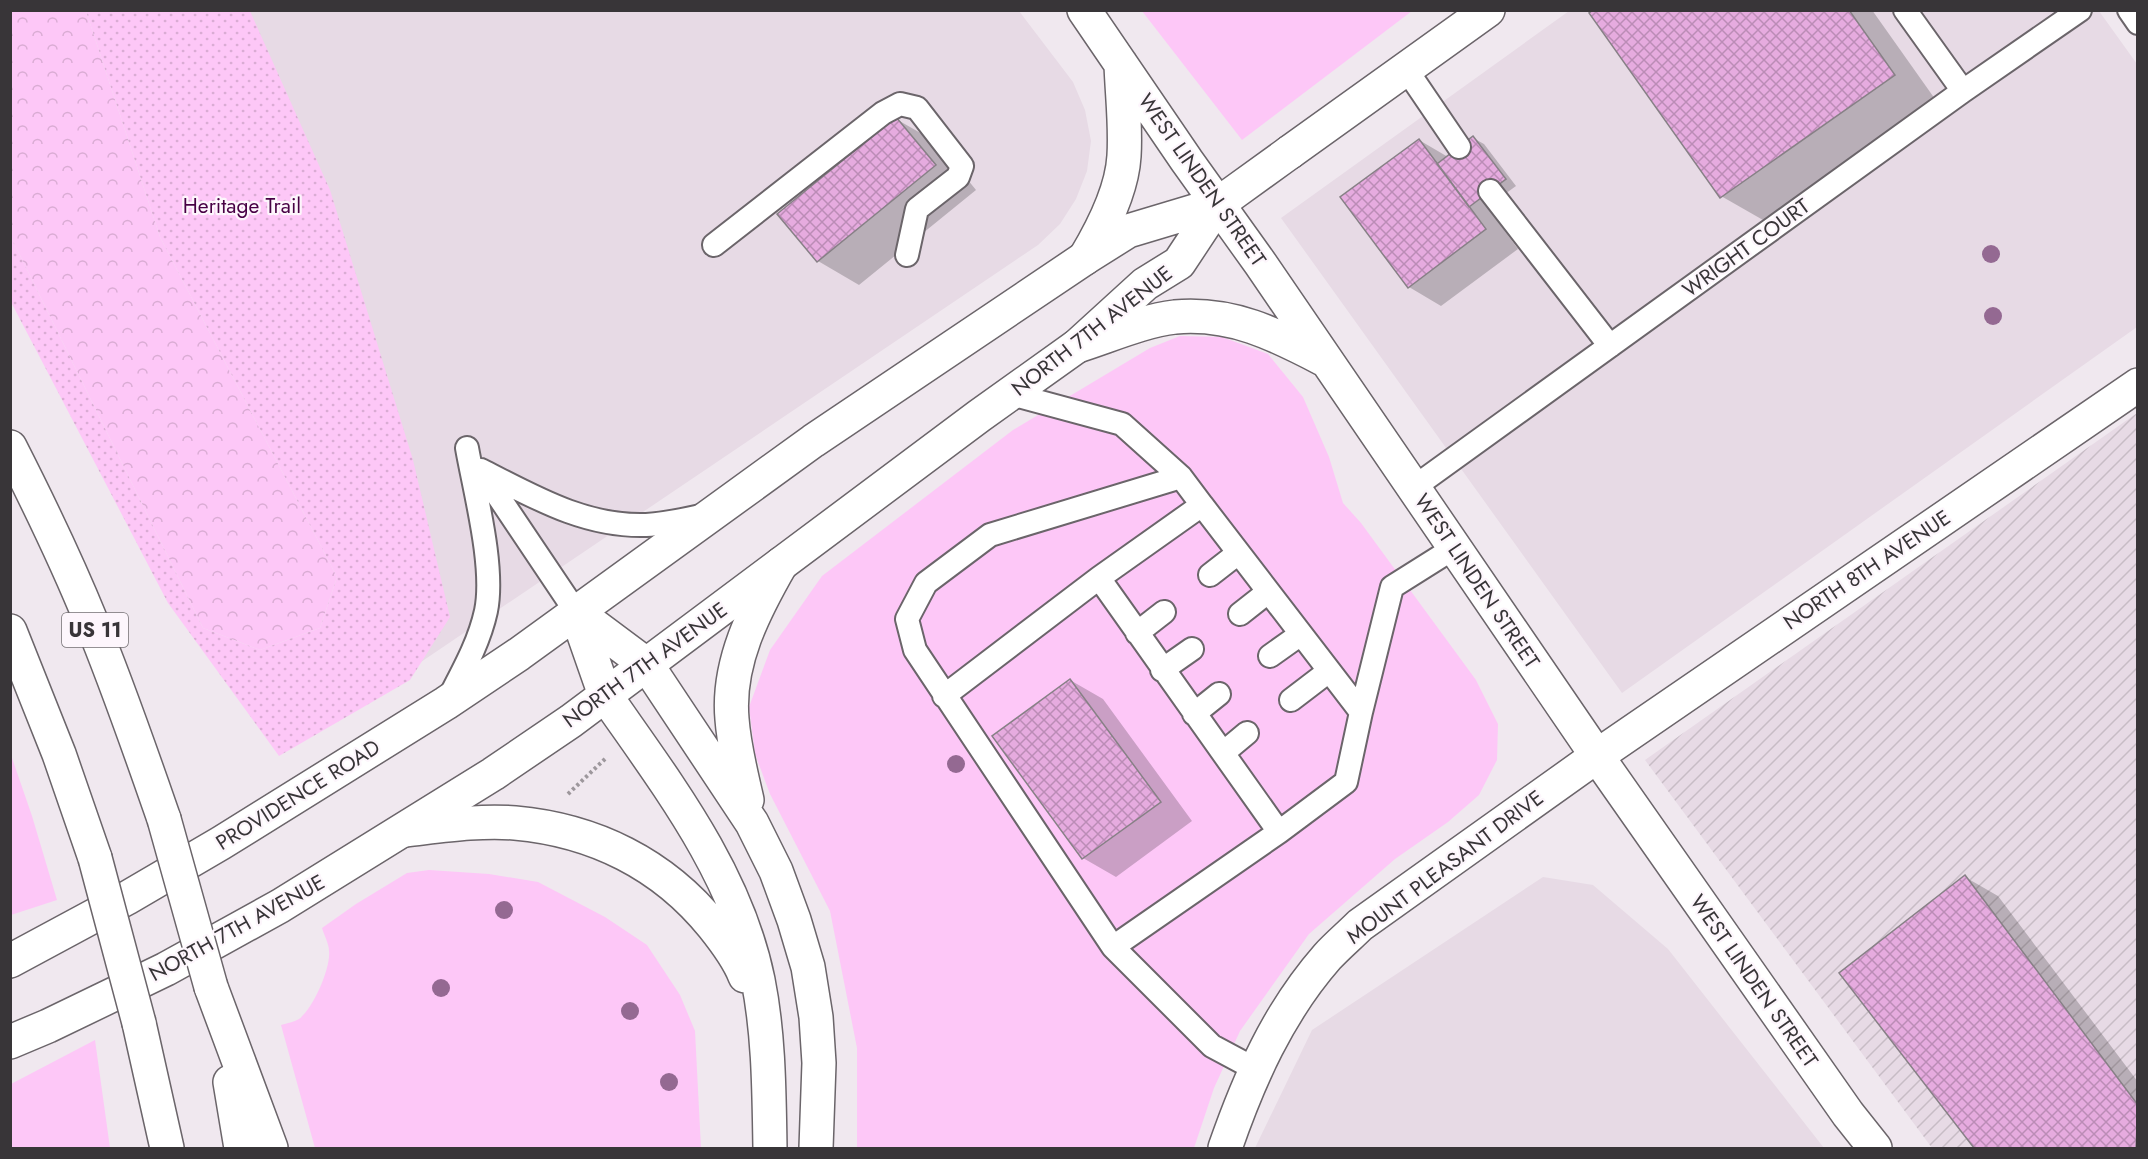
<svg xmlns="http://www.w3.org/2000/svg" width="2148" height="1159" font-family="Jost,sans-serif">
<defs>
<pattern id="industrial-furrows" width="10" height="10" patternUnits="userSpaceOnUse" patternTransform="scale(1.5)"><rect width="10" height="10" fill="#e7dae5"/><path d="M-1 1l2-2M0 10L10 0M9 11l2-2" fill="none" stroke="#c7bcc5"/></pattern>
<pattern id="forest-crowns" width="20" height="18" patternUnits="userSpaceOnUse" patternTransform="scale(1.5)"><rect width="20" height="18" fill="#fdc7f7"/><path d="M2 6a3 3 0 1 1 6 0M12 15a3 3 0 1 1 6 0" fill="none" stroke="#daacd4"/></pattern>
<pattern id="park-dots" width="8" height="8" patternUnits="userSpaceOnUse" patternTransform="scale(1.5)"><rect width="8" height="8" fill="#fdc7f7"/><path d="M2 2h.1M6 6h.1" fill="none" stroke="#daacd4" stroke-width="1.8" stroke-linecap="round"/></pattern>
<pattern id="building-cross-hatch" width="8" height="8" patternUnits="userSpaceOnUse" patternTransform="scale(1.5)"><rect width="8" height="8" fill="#e6abdf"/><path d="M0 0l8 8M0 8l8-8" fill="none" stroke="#bb8cb6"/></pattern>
</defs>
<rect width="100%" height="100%" fill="#f0e8ef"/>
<path fill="#e7dae5" d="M144,11H1019L1073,82L1085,110L1091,141L1087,171L1076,199L1060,224L1038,245L418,664Z
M1569,11H2099L2137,64V327L1622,693L1281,218Z
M1543,877L1593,885L1668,949L1824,1148H1255L1312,1030Z"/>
<path fill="url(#industrial-furrows)" d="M2137,413V1148H1932L1645,760Z"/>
<path fill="#fdc7f7" d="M1142,11H1412L1242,140Z
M1180,336L1222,337L1268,354L1303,397L1329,457L1343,503L1361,523L1476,680L1498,724L1497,760L1479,795L1448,822L1395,859L1309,934L1240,1031L1214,1088L1194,1148H857V1048L830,911L770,794L755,754L749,707L770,650L822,576L1013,430L1150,348Z
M11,755L32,816L57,900L11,915Z
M429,870L489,874L538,882L605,917L647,945L680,995L695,1031L701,1148H315L281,1025C287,1023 294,1022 299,1019C313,1009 331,968 329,951C329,944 324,935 322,928L356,904L407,873Z
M95,1040L110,1148H11V1084Z"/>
<path fill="url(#forest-crowns)" d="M11,11H86L160,237L337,577L320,628L260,650L203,628L11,237Z"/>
<path fill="url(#park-dots)" d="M86,11H250L330,190L413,460L450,617L410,680L279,756L168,603L11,302V237L203,628L260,650L320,628L337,577L160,237Z"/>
<path fill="#0003" d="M1596,10H1872L1935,99L1763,220L1721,196Z
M896,119L938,143L976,190L859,285L818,261Z
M1473,138L1484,144L1516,186L1487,207L1518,249L1441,306L1409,287L1419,140L1448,157Z
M1070,680L1103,699L1192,821L1116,877L1083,858L994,737Z
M1965,877L1998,896L2138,1082V1148H1976L1841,973Z"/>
<path fill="url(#building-cross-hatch)" stroke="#878086" stroke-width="1.5" d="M1593,10H1849L1895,75L1720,198L1589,13Z
M896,117L936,165L817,262L777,214Z
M1473,136L1506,179L1469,207L1437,164Z
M1419,139L1486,229L1408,288L1340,197Z
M1070,679L1161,802L1082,859L992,736Z
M1965,875L2138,1105L2136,1148H1974L1839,973Z"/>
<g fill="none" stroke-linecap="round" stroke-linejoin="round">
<g stroke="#6b656a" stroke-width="26">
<path id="service" d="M1905,10L1963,91
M2129,10L2138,23
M1406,69L1459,147
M1490,191L1610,346
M714,245L883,113L900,104L917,108L962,166L958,177L917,209L907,255
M1011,394L1122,424L1181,477L1202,505
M481,470C534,497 585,527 646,525C665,524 683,520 701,516
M482,472L576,612
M1413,488L1963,91L2080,10
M1210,575L1237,554
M1099,578L1279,832
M1240,614L1268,592
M1137,633L1164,612
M1270,656L1301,634
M1162,670L1192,649
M944,696L1099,578L1202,505L1361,712
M448,700C463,671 479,643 486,611C495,567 475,493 467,448
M1291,700L1329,671
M1194,714L1219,694
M1223,753L1247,733
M1113,947L915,650L907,619L926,583L990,535L1181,477
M1255,1069L1212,1046L1113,947L1279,832L1346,782L1361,712L1392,587L1454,548"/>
</g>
<g stroke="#6b656a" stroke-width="36">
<path id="minor" d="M1290,152L1488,10
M1225,1148C1249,1079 1278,1013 1327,957C1337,946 1349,936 1360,925L1597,756L2138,385"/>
</g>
<g stroke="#6b656a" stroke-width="36">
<path id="tertiary" d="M1084,10L1187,161L1260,263L1597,756L1848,1114L1875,1148
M1085,258C1103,228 1122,191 1124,156C1126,125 1122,94 1121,64
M1077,346C1109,336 1142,321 1175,317C1232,312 1275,334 1323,359"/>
</g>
<g stroke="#6b656a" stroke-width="36">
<path id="secondary" d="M576,612L647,665
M576,612L605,695
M10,961L127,898L221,843L446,703L519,654L813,441L1085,258L1128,231L1218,204L1290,152
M10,1042L48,1026L166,969L280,906L493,774L571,721L979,416L1077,346L1145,284L1179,263L1218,204"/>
</g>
<g stroke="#6b656a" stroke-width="36">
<path id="motorway" d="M10,447C39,504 67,562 91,621C118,686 141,753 164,819
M10,631L59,754L95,858
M647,665L752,823L776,871L794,920L808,967L816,1017L819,1063L816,1148
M605,695C666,783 736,872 758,980C769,1035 769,1092 770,1148
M747,800C741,773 734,747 732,719C727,663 754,611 781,564
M405,830C441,826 479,820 515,823C594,830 663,864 713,926C725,941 738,958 745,976
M211,987L271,1148
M139,1023L167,1148
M230,1082L241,1148"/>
</g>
<path stroke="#9d979c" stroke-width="4" stroke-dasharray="3 3" stroke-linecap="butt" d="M568,794L606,758"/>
<use href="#service" stroke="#fff" stroke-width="22"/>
<use href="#minor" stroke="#fff" stroke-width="33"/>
<use href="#tertiary" stroke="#fff" stroke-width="33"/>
<use href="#secondary" stroke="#fff" stroke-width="33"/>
<use href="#motorway" stroke="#fff" stroke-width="33"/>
<g stroke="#6b656a" stroke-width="36" stroke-linecap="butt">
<path id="motorway-bridge" d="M164,819L211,987
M95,858L139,1023"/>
</g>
<use href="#motorway-bridge" stroke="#fff" stroke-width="33"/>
</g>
<g fill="#946992">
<circle cx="1991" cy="254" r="9"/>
<circle cx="1993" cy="316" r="9"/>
<circle cx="956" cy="764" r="9"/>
<circle cx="504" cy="910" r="9"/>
<circle cx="441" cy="988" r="9"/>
<circle cx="630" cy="1011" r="9"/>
<circle cx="669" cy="1082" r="9"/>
</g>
<g text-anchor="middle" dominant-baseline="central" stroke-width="4.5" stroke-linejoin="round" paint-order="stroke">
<rect fill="#fdf6fc" stroke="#736f73" stroke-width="1.5" x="62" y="613" width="66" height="34" rx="4.5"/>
<g font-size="20" font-weight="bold" fill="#383538">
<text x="95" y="630">US 11</text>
</g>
<g font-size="21" fill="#383538" stroke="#fdf6fc">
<text transform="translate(1202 180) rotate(55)">WEST LINDEN STREET</text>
<text transform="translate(1746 248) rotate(-36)">WRIGHT COURT</text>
<text transform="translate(1092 331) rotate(-38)">NORTH 7TH AVENUE</text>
<text transform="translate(1867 570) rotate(-34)">NORTH 8TH AVENUE</text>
<text transform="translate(1477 581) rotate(56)">WEST LINDEN STREET</text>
<text transform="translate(645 665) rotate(-36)">NORTH 7TH AVENUE</text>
<text transform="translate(298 795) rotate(-32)">PROVIDENCE ROAD</text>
<text transform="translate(1445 867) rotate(-37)">MOUNT PLEASANT DRIVE</text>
<text transform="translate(237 928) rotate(-29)">NORTH 7TH AVENUE</text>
<text transform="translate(1754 981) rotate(55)">WEST LINDEN STREET</text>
</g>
<g font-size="21" fill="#480145" stroke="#fdf6fc">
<text x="242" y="206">Heritage Trail</text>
</g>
</g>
<rect width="2148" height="1159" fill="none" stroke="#383538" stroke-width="24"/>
</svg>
